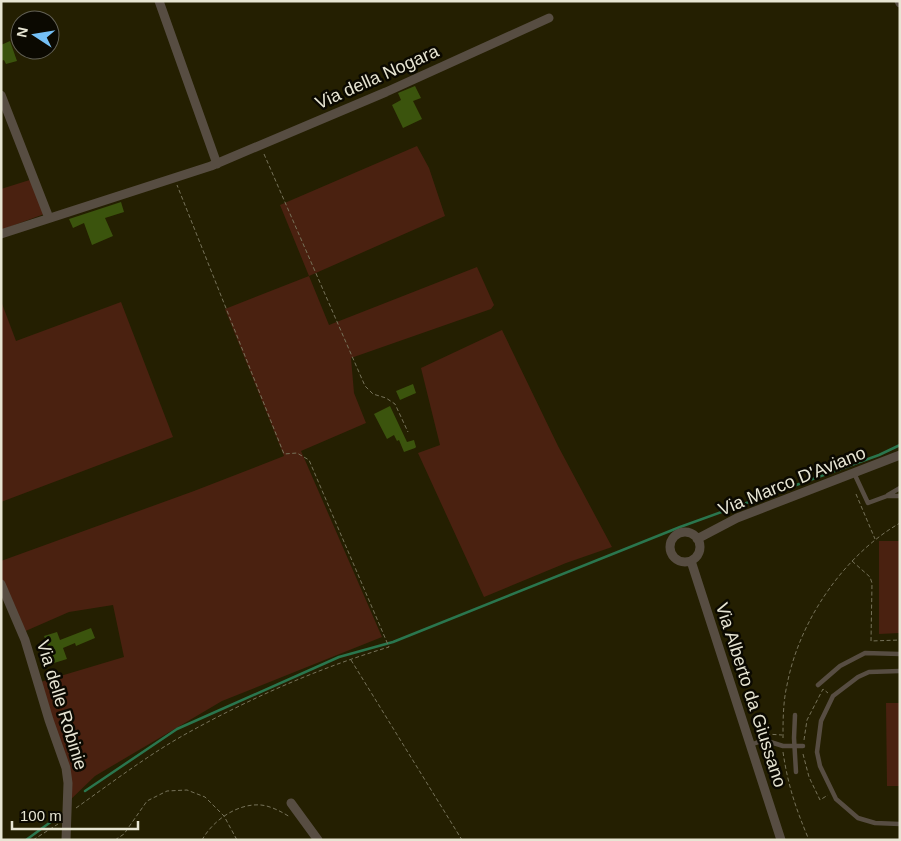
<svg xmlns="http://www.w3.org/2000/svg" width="901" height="841" font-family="Arial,sans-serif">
<rect width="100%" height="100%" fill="#241f01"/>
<path fill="#4a2110" d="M417,146L429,168L445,216L309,276L329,325L477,267L494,305L491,309L351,358L354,393L366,423L301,451L382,637L222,701L95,776L66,804L61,753L37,683L124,657L113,605L69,612L21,633L1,578V561L194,491L284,456L225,309L309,276L280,205Z
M36,178L47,213L1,230V189Z
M1,301L16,341L121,302L173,437L1,502Z
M502,330L558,446L612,547L566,563L484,597L418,453L440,445L421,368Z
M879,541H900V633L879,634Z
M886,703H900V786H887Z"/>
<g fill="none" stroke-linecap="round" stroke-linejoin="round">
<path stroke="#2a764e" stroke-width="2.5" d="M85,791L177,729L339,657L393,642L680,527L879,455L900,445
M26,840L52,821"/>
</g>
<path fill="#3b540d" d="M10,41L17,61L6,64L4,60L1,61V45Z
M415,86L421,98L413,101L422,119L403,128L392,105L401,100L398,93Z
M121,202L124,212L105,218L113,236L92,245L84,223L73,228L69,219Z
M413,384L416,393L400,400L396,391Z
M390,406L407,442L414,440L416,447L415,448L404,452L399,440L397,441L394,435L387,439L374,414Z
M91,628L95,638L76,646L75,643L63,648L67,659L54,663L44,636L57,632L60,640Z"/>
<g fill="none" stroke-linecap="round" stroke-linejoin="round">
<path stroke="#767259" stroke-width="1" stroke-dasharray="4 2.5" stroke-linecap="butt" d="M264,154L365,386L373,394L386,398L395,404L408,432
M856,494L875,539
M852,561L870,577L872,583L871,641L900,640
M351,660L462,840
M766,734L782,735
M783,738C783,721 783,702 787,685C799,621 844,555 900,523
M804,740L807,720L823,689L828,693
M783,752C788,786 796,809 809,840
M803,754L809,777L820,800L828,795
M76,808C114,781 152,752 193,730C255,696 322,667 389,647L309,460L297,453L284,454L177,185
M33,840L58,824
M115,840L124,834L147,801L167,791L187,790L205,797L224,816L237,840
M202,840C213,820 238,803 261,805C271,806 282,812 290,817"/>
<path stroke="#574d42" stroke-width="4.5" d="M854,473L868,503L887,496H900
M888,495L900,488
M900,671L869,672L858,677L833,696L821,721L817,752L820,766L836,799L858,818L875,823L900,824
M818,685L840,666L865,653L900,654
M795,715L794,738L796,772
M750,745L764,740L783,746H803"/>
<path stroke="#574d42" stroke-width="9" d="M159,1L217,164
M899,1L900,3
M1,95L49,218
M1,234L211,166L386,92L549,18
M670 547a15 15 0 1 1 30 0a15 15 0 1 1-30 0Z
M697,539L737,518L900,455
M691,561L781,840
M1,584L25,640L49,720L66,768L68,783L66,840
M291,803L318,840"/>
</g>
<g text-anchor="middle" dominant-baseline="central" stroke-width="5" stroke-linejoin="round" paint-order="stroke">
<g font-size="18" fill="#e7e5d3" stroke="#0b0901">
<text transform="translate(377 77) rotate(-24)">Via della Nogara</text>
<text transform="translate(792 481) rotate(-22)">Via Marco D'Aviano</text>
<text transform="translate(751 695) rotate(72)">Via Alberto da Giussano</text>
<text transform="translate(62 705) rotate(73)">Via delle Robinie</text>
</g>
</g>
<rect width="901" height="841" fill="none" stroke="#e7e5d3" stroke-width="5"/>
<g transform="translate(35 35) rotate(282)"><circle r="24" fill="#0b0901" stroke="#636155"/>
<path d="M0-4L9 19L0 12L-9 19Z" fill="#75c0f6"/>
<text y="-8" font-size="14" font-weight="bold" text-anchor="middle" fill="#e7e5d3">N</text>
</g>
<path d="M12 821v8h126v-8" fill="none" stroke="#e7e5d3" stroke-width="2.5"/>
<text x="20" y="821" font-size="15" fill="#e7e5d3" stroke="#0b0901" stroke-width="4" paint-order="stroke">100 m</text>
</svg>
